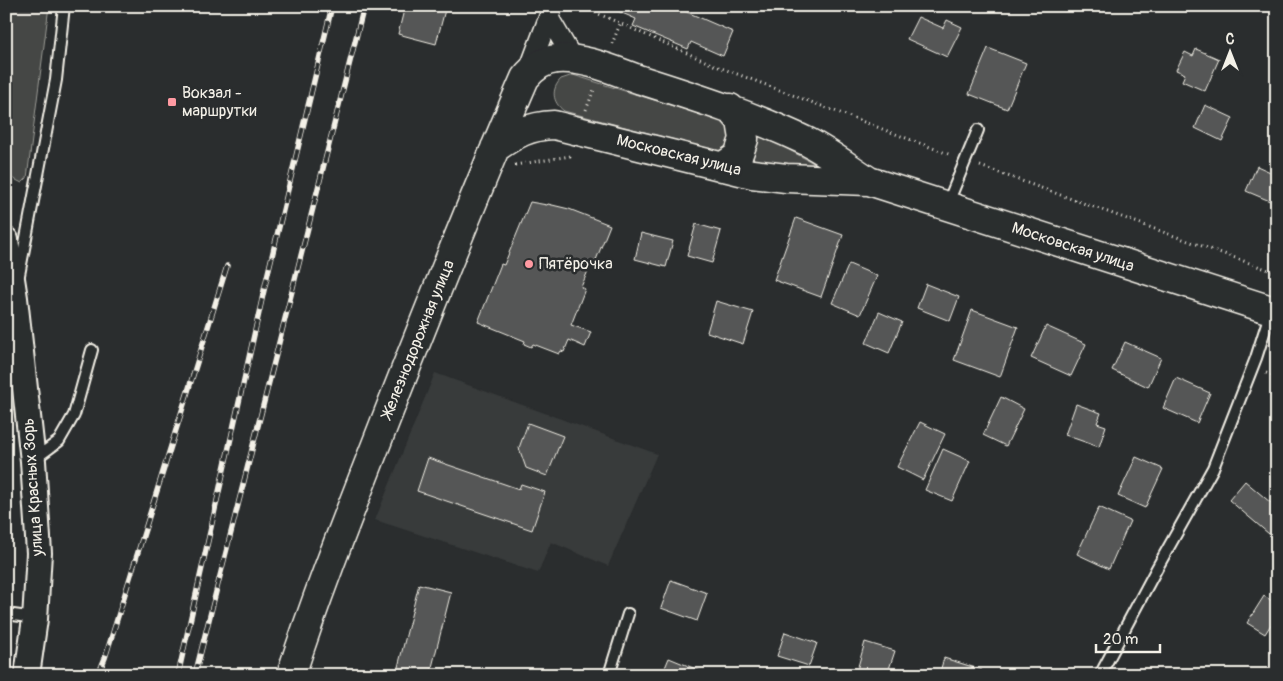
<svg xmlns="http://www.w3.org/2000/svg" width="1283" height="681" font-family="Pangolin,sans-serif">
<rect width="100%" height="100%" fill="#2a2d2e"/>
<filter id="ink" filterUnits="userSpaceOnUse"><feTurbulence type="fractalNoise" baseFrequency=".02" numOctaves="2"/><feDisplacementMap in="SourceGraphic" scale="10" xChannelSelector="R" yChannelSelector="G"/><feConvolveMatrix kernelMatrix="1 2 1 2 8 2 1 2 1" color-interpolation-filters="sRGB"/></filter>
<g filter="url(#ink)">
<path fill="#373a3a" d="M435,373L657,454L608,566L551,542L538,573L375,520Z"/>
<path fill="#444645" stroke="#9c9c96" d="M6,6H49L27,178L22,183L10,177L6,150Z
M573,75L725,122L729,125L733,134L727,148L717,151L564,111C552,102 551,89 561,79Z
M758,136L789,150L821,167L746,162L754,151Z"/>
<path fill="#555756" stroke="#f4f1e8" d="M405,6H446L436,44L398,34Z
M606,6H673L733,32L723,56L691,42L688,49L633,26L636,19Z
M918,17L943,28L947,20L962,27L947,57L907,39Z
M988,48L1026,63L1007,109L969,94Z
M1196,49L1219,59L1205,91L1182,81L1185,74L1176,70L1185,52L1193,56Z
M1205,105L1233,118L1222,141L1195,128Z
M1257,166L1277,175V204L1246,191Z
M530,202L547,205L548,204L569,209L610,225L594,265L591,264L581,287L585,289L571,325L591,332L585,347L569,340L564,352L561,351L559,354L533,344L531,347L524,344L525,341L478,322L501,264L504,265Z
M796,218L843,235L821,297L774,280Z
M696,224L721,231L712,263L687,256Z
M641,233L673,241L666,267L635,259Z
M849,264L877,276L860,315L832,303Z
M926,284L959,297L950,321L917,308Z
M716,301L753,312L743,344L707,332Z
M972,310L1018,327L1000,377L954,360Z
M879,312L902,322L889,353L866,343Z
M1046,326L1086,344L1071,376L1031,358Z
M1125,342L1161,358L1148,387L1112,370Z
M1176,378L1210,393L1197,423L1163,408Z
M1001,397L1024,409L1006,446L983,435Z
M1076,404L1101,413L1097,423L1106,426L1099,447L1065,435Z
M920,422L945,434L923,480L897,467Z
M528,423L563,436L547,476L526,468L519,448Z
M943,449L970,461L952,501L925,490Z
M1136,457L1163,469L1145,508L1118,496Z
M428,458L519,489L521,484L545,492L532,530L417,491Z
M1245,481L1277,508V525L1269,534L1229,500Z
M1099,507L1130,521L1109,569L1077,554Z
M671,580L707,593L697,621L661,608Z
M419,584L451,592L430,675H396Z
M1264,596L1277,604V615L1265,634L1247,623Z
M785,632L817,643L809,666L777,656Z
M865,642L895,651L887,675H872L857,670Z
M669,658L703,672L702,675H662Z
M944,658L982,670L981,675H939Z"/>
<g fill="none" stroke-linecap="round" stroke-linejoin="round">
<g stroke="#f4f1e8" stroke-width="14">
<path id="service" d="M947,205L978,130
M19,275L56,80L64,6
M33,460L59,441L74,415L92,350
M6,614L35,618
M609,675L628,614
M1100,675L1157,568L1213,468L1256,358L1271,311"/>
</g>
<g stroke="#f4f1e8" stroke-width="22">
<path id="minor" d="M549,18L573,59
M527,75L553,6"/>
</g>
<g stroke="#f4f1e8" stroke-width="28">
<path id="tertiary" d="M6,240L15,298L33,461L39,553L35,619L27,675"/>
</g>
<g stroke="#f4f1e8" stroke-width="31">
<path id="primary" d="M495,148C516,134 528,126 554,125L752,174L786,178L869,181
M722,167L738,156L744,139L741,121L730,108
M291,675C319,588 353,504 386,419C431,304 476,191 525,78C533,68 543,60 557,59C585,57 615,71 641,80C698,98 754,116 808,142C829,153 849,168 869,181L1277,312"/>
</g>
<path stroke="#f4f1e8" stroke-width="3" stroke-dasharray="1 4" stroke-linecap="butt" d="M581,6L716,66L951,155
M612,44L620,24
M586,110L595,87
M515,165L570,156L571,153
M980,166L1277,273
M1266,373L1277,377"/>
<use href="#service" stroke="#2a2d2e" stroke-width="10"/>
<use href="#minor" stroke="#2a2d2e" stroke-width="19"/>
<use href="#tertiary" stroke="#2a2d2e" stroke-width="24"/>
<use href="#primary" stroke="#2a2d2e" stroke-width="28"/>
<g stroke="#f4f1e8" stroke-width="5.5">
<path id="rail" d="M98,675L105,658L227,266
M178,675L267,277L332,6
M195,675L364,6"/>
</g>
<use href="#rail" stroke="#2a2d2e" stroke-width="4" stroke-dasharray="11" stroke-linecap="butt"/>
</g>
</g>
<g fill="#ff9aa2" stroke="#2a2d2e" stroke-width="2">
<rect x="167" y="97" width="10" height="10" rx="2.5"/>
<circle cx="529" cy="264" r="5"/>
</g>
<g text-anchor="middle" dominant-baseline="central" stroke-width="5" stroke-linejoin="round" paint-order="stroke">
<g font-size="16" fill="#f4f1e8" stroke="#2a2d2e" text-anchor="start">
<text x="182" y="93">Вокзал -<tspan x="182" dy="18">маршрутки</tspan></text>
<text x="539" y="264">Пятёрочка</text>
</g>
<g font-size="16" fill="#f4f1e8" stroke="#2a2d2e">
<text transform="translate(679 155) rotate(14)">Московская улица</text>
<text transform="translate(1073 247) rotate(18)">Московская улица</text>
<text transform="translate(418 339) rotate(-68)">Железнодорожная улица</text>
<text transform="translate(33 487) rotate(-94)">улица Красных Зорь</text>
</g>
</g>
<rect width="1283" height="681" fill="none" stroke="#2a2d2e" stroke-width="25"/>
<rect x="12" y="12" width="1258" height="656" fill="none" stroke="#f4f1e8" stroke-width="2" filter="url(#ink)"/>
<g transform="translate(1230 52)" stroke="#2a2d2e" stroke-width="4" paint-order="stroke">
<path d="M0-4L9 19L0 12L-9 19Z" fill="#f4f1e8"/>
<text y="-8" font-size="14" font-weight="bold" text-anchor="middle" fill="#f4f1e8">С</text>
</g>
<path d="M1096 644v8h64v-8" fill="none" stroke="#f4f1e8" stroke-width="2.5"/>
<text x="1103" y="644" font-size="15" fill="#f4f1e8" stroke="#2a2d2e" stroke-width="4" paint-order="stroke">20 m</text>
</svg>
